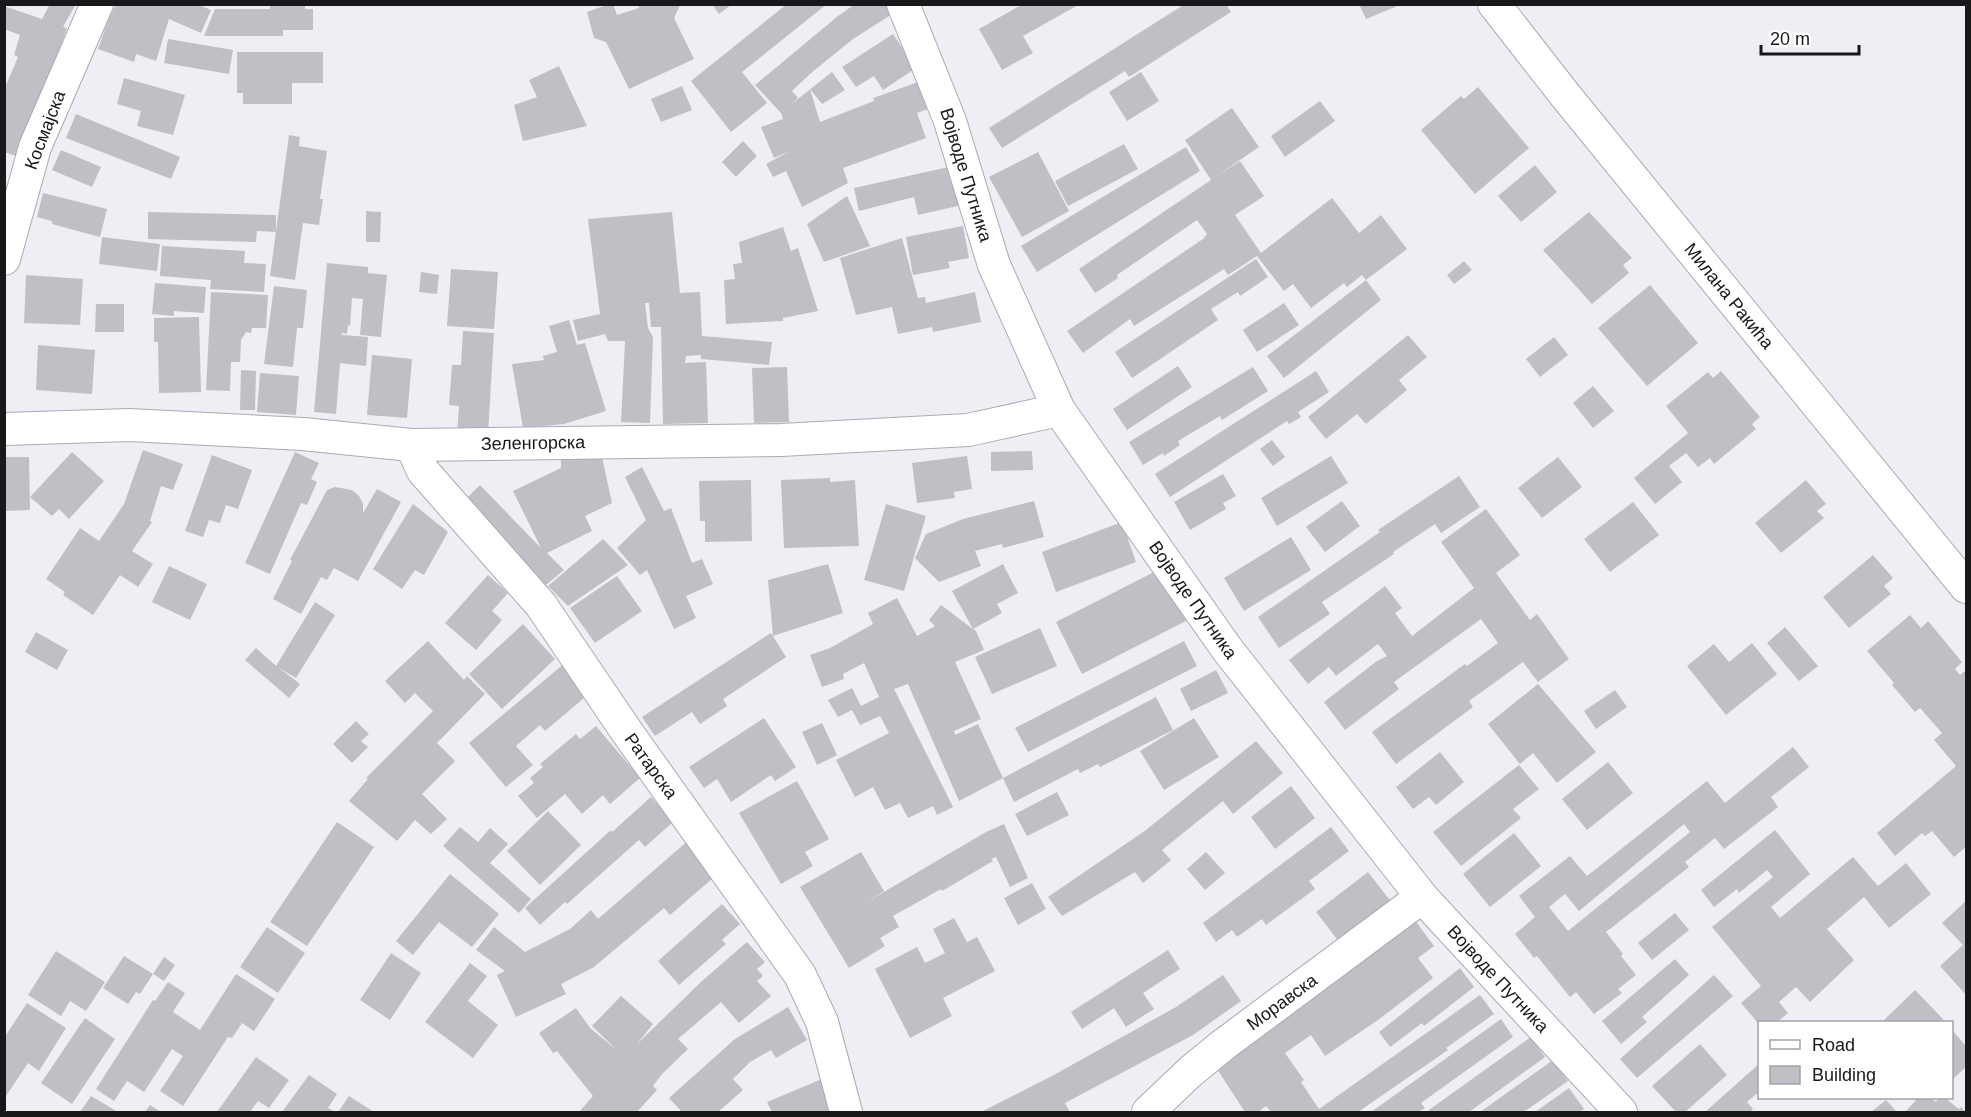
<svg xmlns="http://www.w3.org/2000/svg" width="1971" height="1117" font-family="Arial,sans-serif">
<rect width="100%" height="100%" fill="#edeff4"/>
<path fill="#bec0c5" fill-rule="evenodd" d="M50,4H76L63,27L67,28L22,158L4,152V90L18,57L14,55L20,35L4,29V6L42,19Z
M270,4H305V9H313V30H283V36H204L215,9H270Z
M609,4H613L617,15L639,8L638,5H680L674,18L694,59L629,89L606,42L594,38L587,12Z
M712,4H732L719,14Z
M787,4H827L742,72L767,103L731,132L691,81Z
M855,4H888L894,13L853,39L811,73L792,91L798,98L789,106L832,72L845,90L822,104L810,89L820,122L874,101L873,98L924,80L933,107L917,113L926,138L843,168L848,183L802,207L786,171L773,177L766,164L790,151L774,158L761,127L783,119L781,113L755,85L838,16Z
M1023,4H1080L1023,36L1033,53L1002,70L979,29Z
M1185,4H1226L1231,12L1129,77L1125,71L1002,148L989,128Z
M1359,4H1400V5L1366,19Z
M116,5H199L211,10L201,33L169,19L156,61L136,54L134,62L98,49L109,18Z
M893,34L916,68L883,90L874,76L856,87L842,67Z
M168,39L233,50L229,74L164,63Z
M237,52H323V83H292V104H243V93H237Z
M559,66L587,126L523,141L514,105L537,97L529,80Z
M1141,72L1159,101L1127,121L1109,92Z
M124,78L185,95L173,135L137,126L141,111L117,104Z
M682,86L692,110L661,122L651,99Z
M1478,87L1529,148L1475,194L1421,130L1461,96L1464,99Z
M1320,101L1335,121L1285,157L1271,136Z
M1232,108L1259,147L1215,177L1240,161L1264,196L1235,215L1261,253L1332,198L1359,233L1381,215L1407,249L1366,280L1362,275L1347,287L1344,283L1311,308L1293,284L1284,291L1257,256L1228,275L1224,269L1134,326L1130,319L1083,353L1067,331L1203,239L1207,234L1197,220L1117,275L1118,278L1095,293L1079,269L1211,180L1185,140Z
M76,114L180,157L171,179L66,138Z
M289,135L300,137L299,146L327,151L320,199H323L319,225L303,223L295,280L270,276Z
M743,141L757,156L736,177L722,162Z
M1124,144L1138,169L1068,206L1055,181Z
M1186,147L1200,171L1037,272L1021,246Z
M61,150L101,167L92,187L52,170Z
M1038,152L1069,211L1022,237L989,177Z
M1535,165L1557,192L1521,222L1498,196Z
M953,166L962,205L918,215L914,197L859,211L854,188Z
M43,193L107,209L100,237L52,224V221L37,217Z
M847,196L870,246L824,262L807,224Z
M366,211L381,212L380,242H366Z
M148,212L276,215V232L257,231L256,242L148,239Z
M672,212L680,293L700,292L702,336L772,342L769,365L701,359V355L686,356L685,363L706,362L708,423L663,424L661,327H651L649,303H645L648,328L653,337L650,423L621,422L625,341H608L605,334L578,341L573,320L600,314L588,219Z
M1589,212L1632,258L1623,265L1629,273L1592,304L1543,250Z
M963,226L969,258L948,262L950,268L913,275L906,237Z
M783,227L791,251L798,248L818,311L783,318V321L726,324L724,280L735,279L733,264L742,263L739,242Z
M102,237L160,244L157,271L99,264Z
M902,238L918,298L925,297L926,303L975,292L981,322L933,332L932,327L898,334L892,307L856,315L840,258Z
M162,246L245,251L244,263L266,264L264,292L210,289L211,280L160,276Z
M1256,259L1268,277L1240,296L1238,292L1211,309L1218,320L1132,378L1115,352Z
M1464,261L1472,270L1454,284L1447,275Z
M327,263L368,267V273L387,275L381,337L360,335L363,299L352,298L350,326L348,325L347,334L342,333V336L343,335L368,337L366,366L340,363L336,414L314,412Z
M451,269L498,272L494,329L447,326Z
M421,272L439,275L437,294L419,292Z
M26,275L83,279L80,325L24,323Z
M1366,280L1381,300L1284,378L1267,356Z
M155,283L206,287L204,313L174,311V316L152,314Z
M1650,285L1698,343L1647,386L1598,328Z
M274,286L307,290L303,328H297L293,367L264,364Z
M211,292L268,295L266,328H252L251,333L246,332L241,340L240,362H231L230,391L206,390Z
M1284,303L1299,325L1257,352L1243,330Z
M96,304H124V332H95Z
M199,317L201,392L159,393L158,342H154V318Z
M569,320L577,345L585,343L606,411L564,424L523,428L512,364L544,360L543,356L557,352L549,326Z
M463,331L494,333L488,434L457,433L459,406L449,405L452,365H461Z
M1408,335L1427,357L1399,380L1407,390L1366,424L1357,414L1326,439L1308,417Z
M1554,337L1568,355L1540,377L1526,359Z
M38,345L95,350L92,394L36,390Z
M372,355L412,359L407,418L367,415Z
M1178,366L1192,387L1127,430L1113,409Z
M787,367L789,422L754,423L752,368Z
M1253,367L1268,391L1222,420L1220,416L1178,441L1180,445L1164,456L1163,453L1143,465L1129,442Z
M241,370L256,371L255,410H240Z
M1316,371L1329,392L1298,412L1301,417L1289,424L1287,421L1170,497L1155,474Z
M1721,371L1760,417L1752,424L1756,429L1714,464L1710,458L1698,467L1686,453L1669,466L1682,482L1655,504L1634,478L1688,433L1666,406L1708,372L1713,378Z
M260,373L299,376L296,415L257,412Z
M1593,386L1614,411L1593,428L1573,403Z
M1272,440L1285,457L1273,466L1260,449Z
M143,450L183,464L173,490L161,486L150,521L152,522L132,551L153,564L138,587L120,575L93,615L63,595L65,592L46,579L80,528L99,541L124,504Z
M1032,451L1033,470L991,471V452Z
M72,452L104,481L69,519L59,509L52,516L30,497Z
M295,452L319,463L311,479L317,482L307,505L301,503L270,574L245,563Z
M212,455L252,470L238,509L226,505L220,523L209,520L203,537L185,531Z
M967,456L972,489L954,492L955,498L917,503L912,463Z
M1331,456L1348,483L1277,526L1261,498Z
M4,457H29L30,510L4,511Z
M602,457L612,503L585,516L592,531L547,553L564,570L546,585L463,502L480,485L541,548L513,491L561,468V460Z
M1558,457L1582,487L1542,518L1518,488Z
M642,467L664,511L671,508L692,563L702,559L713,584L686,596L696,618L674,629L647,570L640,575L617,548L646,520L625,477Z
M1223,474L1236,496L1223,503L1226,509L1190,530L1174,502Z
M1459,476L1480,507L1441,533L1435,524L1393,552L1394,554L1322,602L1330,614L1279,648L1258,617L1380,532L1378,530Z
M830,478V482L855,480L859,546L784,548L781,480Z
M751,480L752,541L705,542V521H700L699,481Z
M1806,480L1826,504L1817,511L1824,518L1781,553L1755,523Z
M335,487L352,490L359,496L363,504V513L377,489L401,502L358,581L334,568L327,580L321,577L301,614L273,599L292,561L290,560L327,490Z
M1034,501L1044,537L1003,548L1002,544L975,551L981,566L939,582L915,558L926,534L963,519Z
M1342,501L1360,526L1325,552L1306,527Z
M1633,502L1659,535L1610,572L1584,539Z
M413,504L448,532L424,575L415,570L402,589L373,569Z
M886,504L926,516L904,591L864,580Z
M1486,509L1520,555L1496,573L1530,620L1537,614L1569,659L1538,682L1523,662L1469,701L1473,707L1396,764L1372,732L1465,664L1467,666L1498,643L1481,619L1394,682L1399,689L1345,730L1324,702L1377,661L1387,656L1378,644L1336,676L1329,667L1308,684L1289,660L1385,586L1402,608L1395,613L1412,636L1474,588L1441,542Z
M1122,522L1136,562L1056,592L1042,552Z
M1291,537L1311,570L1244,611L1224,578Z
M603,539L628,565L568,606L548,586Z
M1873,555L1893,578L1884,586L1891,594L1849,628L1823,597Z
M828,564L843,613L773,636L768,580Z
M1003,564L1018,593L997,604L1002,613L973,629L976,631L984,650L955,662L981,719L954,731L955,735L978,724L1003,778L1156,697L1173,730L1100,767L1098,764L1080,773L1078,769L1014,802L1003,778L959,801L908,684L894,689L953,807L937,815L933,806L908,818L900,803L885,810L873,787L855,797L836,760L889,733L880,716L860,725L852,710L838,717L828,700L852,688L861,706L879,697L864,663L843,674L844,679L822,687L810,655L830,648L873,624L868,613L897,598L917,636L935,626L929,620L941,605L973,629L952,591Z
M169,566L207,584L190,620L152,602Z
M1160,569L1186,621L1082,674L1056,622Z
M488,575L508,593L492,611L502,620L476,650L445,623Z
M617,576L642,611L595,643L570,608Z
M315,602L335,615L296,678L279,668L300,684L289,698L245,660L256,648L276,666Z
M1910,615L1921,628L1928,621L1962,662L1955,669L1960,675L1965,671L1966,673V847L1954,857L1932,831L1925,836L1922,833L1895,856L1877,833L1956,766L1934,740L1942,733L1920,708L1915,712L1892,685L1894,683L1867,651Z
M523,624L555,659L502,709L469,674Z
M1785,627L1818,666L1799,681L1767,643Z
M1040,628L1057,666L992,694L975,657Z
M36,632L68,650L57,670L25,652Z
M771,633L786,657L723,699L727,706L700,724L692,712L655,736L642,717Z
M428,641L464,680L467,676L485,694L437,743L455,761L422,794L447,819L431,834L415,820L397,841L349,801L368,779L366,778L433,711L415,693L405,703L385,681Z
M1184,641L1197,666L1028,752L1015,728Z
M1752,643L1777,674L1726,715L1687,666L1714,644L1729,662Z
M565,663L590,693L545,731L540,725L516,746L533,765L506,787L469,743Z
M1216,670L1228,693L1191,711L1180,689Z
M1538,684L1596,752L1557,783L1533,753L1520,764L1488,724Z
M1615,690L1627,707L1596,729L1584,711Z
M764,718L796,767L775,781L771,775L731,802L717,779L704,788L689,767Z
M1194,718L1219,757L1164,790L1140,751Z
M356,721L369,734L361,741L368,747L352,763L333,744Z
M822,723L837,755L817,765L802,732Z
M596,726L640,778L610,804L603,795L582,814L565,794L537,818L518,796L534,783L530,778L543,767L540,764L576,734L580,739Z
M1256,741L1283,773L1233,814L1223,801L1162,850L1171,860L1143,883L1135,872L1062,916L1048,897L1146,830Z
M1793,747L1809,767L1771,797L1778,807L1724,849L1715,838L1685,862L1689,867L1606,932L1623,954L1621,956L1636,975L1618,989L1622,993L1594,1014L1576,992L1570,997L1537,956L1534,958L1515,934L1535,917L1519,896L1570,856L1587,876L1707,781L1725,803ZM1684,824L1690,832L1568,931L1549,907L1565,894L1579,911Z
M1440,752L1464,782L1436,805L1429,797L1413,809L1396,787Z
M1608,762L1633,793L1587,830L1562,799Z
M1519,765L1539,789L1513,809L1521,818L1461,866L1433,832Z
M797,781L829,839L805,852L813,866L781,884L739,813Z
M1291,786L1315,818L1275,849L1251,817Z
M1057,792L1069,815L1027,836L1015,814Z
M651,797L673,822L645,847L639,840L567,904L565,902L540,925L525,908L611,830L612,832Z
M548,811L581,845L540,885L507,851Z
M337,822L374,847L307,946L270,922Z
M1004,824L1028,878L1010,887L996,857L991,859L993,861L942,891L941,889L893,916L899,927L880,938L885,946L849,968L800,887L861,852L884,891L865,903L986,832Z
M460,827L478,842L490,828L508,844L490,863L531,899L519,913L443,846Z
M1331,827L1349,851L1309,881L1315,889L1266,925L1262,919L1237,937L1232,930L1216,942L1203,923Z
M1775,830L1810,874L1771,907L1780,918L1853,857L1878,886L1906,863L1931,894L1889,928L1864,897L1827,929L1854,960L1810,1002L1796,987L1779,1002L1788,1013L1777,1022L1758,1023L1741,1003L1761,986L1712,927L1773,877L1767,870L1739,893L1737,889L1714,907L1701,890Z
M1514,833L1541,866L1490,907L1463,874Z
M691,838L720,872L670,915L664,908L594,967L561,984L566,994L516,1017L497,975L505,971L476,950L494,927L525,952L570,929L591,910L598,919Z
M1206,852L1225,873L1205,890L1187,869Z
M1368,872L1396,908L1343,947L1316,912Z
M450,874L499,914L472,947L439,922L413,955L396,941Z
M1032,883L1046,909L1018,925L1004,898Z
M1966,901V995L1940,966L1963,945L1942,923Z
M722,904L740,924L722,940L726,944L679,985L658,961Z
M1675,913L1689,930L1652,960L1638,943Z
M954,918L967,942L977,937L995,971L943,998L952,1016L910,1038L875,969L917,947L925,963L945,953L933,929Z
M1414,919L1434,946L1418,958L1433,978L1378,1020L1325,1056L1311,1035L1285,1053L1304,1080L1301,1082L1319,1109L1480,995L1494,1014L1446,1048L1448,1050L1358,1112H1271L1266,1106L1258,1112H1245L1215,1066Z
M267,927L305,953L278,993L240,967Z
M747,942L765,962L757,969L763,976L757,981L771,996L739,1023L721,1002L678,1039L688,1049L662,1074L653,1086L657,1090L637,1112H579L593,1096L557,1051L553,1053L539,1033L576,1008L590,1028L618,1051L592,1026L621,996L653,1024L636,1045L702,981Z
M1168,950L1180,969L1143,993L1154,1009L1126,1027L1114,1008L1082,1029L1071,1012Z
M56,951L105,982L86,1011L70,1001L61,1016L28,995Z
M391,953L421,973L390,1020L360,1000Z
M124,956L153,974L140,994L136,992L128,1004L103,988Z
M164,957L175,965L164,981L153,974Z
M1675,959L1689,975L1642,1017L1647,1022L1621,1044L1602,1021Z
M470,963L487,976L468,1001L498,1025L473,1058L425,1022Z
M1460,968L1474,987L1424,1026L1422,1023L1390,1047L1379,1032Z
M236,974L275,999L254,1031L242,1023L232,1038L228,1037L183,1106L160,1091L183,1056L172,1049L144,1092L127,1081L114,1101L96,1089L153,1000L155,1001L168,982L185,993L173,1012L200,1030Z
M1223,975L1241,1001L1193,1035L1065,1103L1070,1112H981L1052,1076L1176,1007Z
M1714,975L1733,996L1637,1078L1620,1059Z
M1915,990L1943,1019L1939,1022H1882Z
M27,1003L66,1028L39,1071L28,1063L4,1099V1038Z
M788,1007L807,1040L776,1058L771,1050L750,1062L733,1079L743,1090L718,1112H682L669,1098L735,1039Z
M85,1018L115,1039L72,1104L41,1083Z
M1501,1019L1513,1037L1421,1103L1425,1108L1418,1112H1371Z
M1952,1030L1966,1046V1067L1952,1080Z
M1531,1037L1545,1057L1469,1112H1426Z
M1700,1044L1727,1075L1685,1112H1676L1652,1086Z
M256,1057L289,1080L269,1108L258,1101L250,1112H217Z
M1553,1060L1568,1081L1524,1112H1480Z
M1760,1063V1091L1747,1102L1753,1109L1750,1112H1705Z
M309,1075L337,1094L328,1108L335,1112H282Z
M822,1079L836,1112H772L767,1102Z
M1569,1088L1584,1109L1580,1112H1535Z
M91,1096L118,1112H80Z
M349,1096L374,1112H338Z
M1918,1098H1931L1936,1102L1939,1098H1945L1959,1109L1961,1107L1966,1112H1905Z
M1886,1100L1897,1112H1871Z
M150,1105L161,1112H145Z"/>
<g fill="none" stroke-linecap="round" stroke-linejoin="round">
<g stroke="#a9abb0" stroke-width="34">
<path id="minor" d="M903,4L950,121L994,265L1059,410L1227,649L1422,897L1621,1112
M1494,4L1565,95L1966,587
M4,259L35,147L97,4
M4,429L129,425L303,434L411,445L781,440L968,430L1059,410
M411,445L423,471L541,605L627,732L800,975L822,1022L846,1112
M1148,1112L1190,1072L1223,1045L1422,897"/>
</g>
<use href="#minor" stroke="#fff" stroke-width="32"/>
</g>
<g text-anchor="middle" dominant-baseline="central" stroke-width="5" stroke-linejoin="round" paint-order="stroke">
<g font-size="18" fill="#17181a" stroke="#fff">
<text transform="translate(45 130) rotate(-69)">Космајска</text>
<text transform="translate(966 175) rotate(73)">Војводе Путника</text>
<text transform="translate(1729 296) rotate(51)">Милана Ракића</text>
<text transform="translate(533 443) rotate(-1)">Зеленгорска</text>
<text transform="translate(1193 600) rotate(55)">Војводе Путника</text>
<text transform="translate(651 766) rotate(54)">Ратарска</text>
<text transform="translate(1498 979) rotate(47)">Војводе Путника</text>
<text transform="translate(1282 1002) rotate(-36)">Моравска</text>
</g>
</g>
<rect width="1971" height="1117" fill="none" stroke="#17181a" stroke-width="12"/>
<rect x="1758" y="1021" width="195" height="78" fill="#ffffff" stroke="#a2a3a3" stroke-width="1.5"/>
<rect x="1770" y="1040" width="30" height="9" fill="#ffffff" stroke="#a2a3a3" stroke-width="1.5"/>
<text x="1812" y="1051" font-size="18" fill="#17181a">Road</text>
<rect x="1770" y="1066" width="30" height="18" fill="#bec0c5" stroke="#a2a3a3" stroke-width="1.5"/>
<text x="1812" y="1081" font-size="18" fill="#17181a">Building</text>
<path d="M1761 45v9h98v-9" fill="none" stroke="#17181a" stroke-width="3"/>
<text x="1770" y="45" font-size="18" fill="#17181a" stroke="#ffffff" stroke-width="4.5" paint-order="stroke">20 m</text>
</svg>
